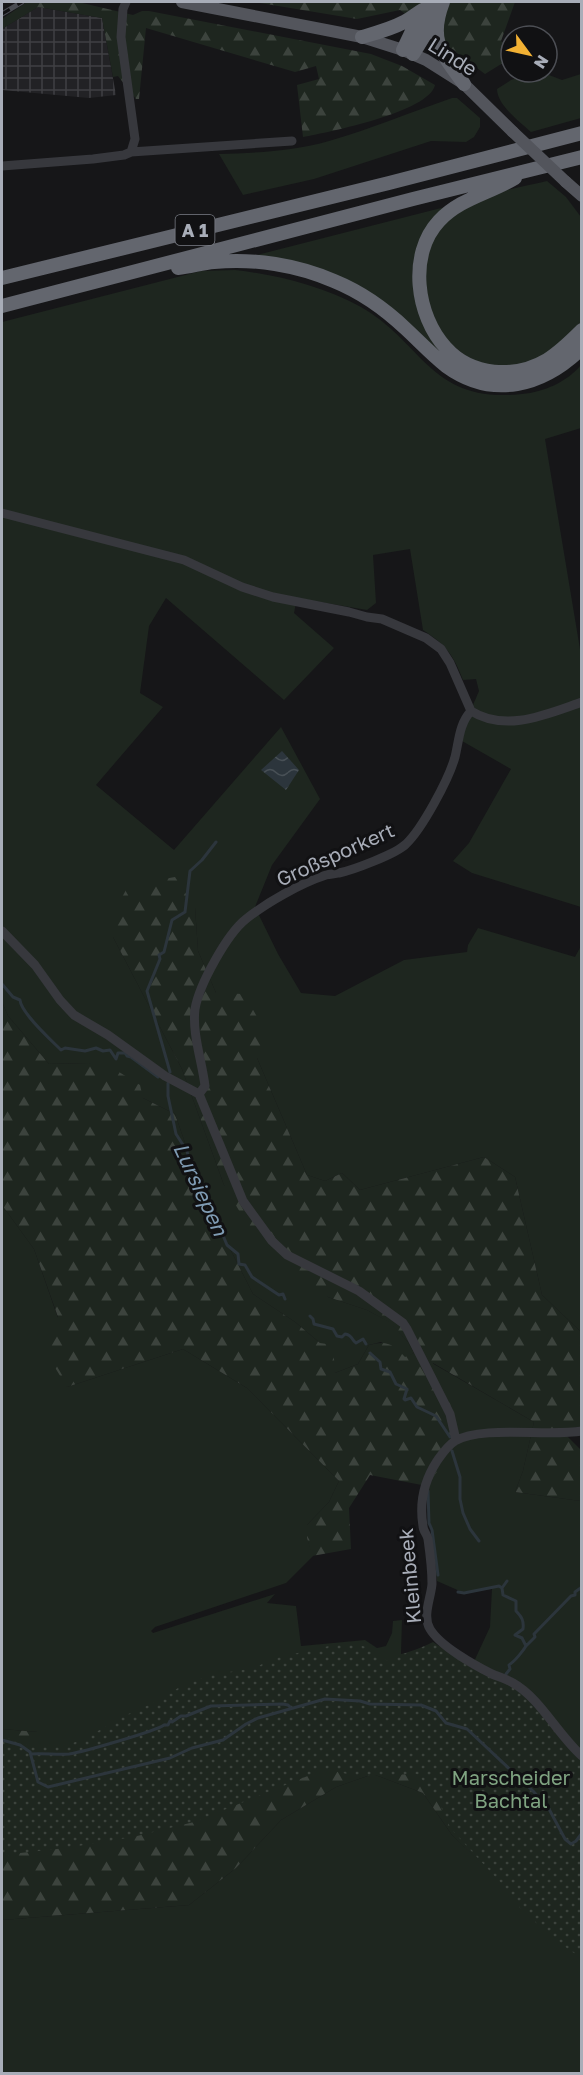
<svg xmlns="http://www.w3.org/2000/svg" width="583" height="2075" font-family="'Golos Text',sans-serif">
<defs>
<pattern id="industrial-grid" width="8" height="8" patternUnits="userSpaceOnUse" patternTransform="scale(1.5)"><rect width="8" height="8" fill="#222225"/><path d="M0 4h8M4 0v8" fill="none" stroke="#3f3f43"/></pattern>
<pattern id="forest-firs" width="22" height="20" patternUnits="userSpaceOnUse" patternTransform="scale(1.5)"><rect width="22" height="20" fill="#1e261f"/><path d="M5 1l3.5 6h-7zM16 11l3.5 6h-7z" fill="#3c433d"/></pattern>
<pattern id="park-dots" width="8" height="8" patternUnits="userSpaceOnUse" patternTransform="scale(1.5)"><rect width="8" height="8" fill="#1e261f"/><path d="M2 2h.1M6 6h.1" fill="none" stroke="#3c433d" stroke-width="1.8" stroke-linecap="round"/></pattern>
<pattern id="water-waves" width="16" height="10" patternUnits="userSpaceOnUse" patternTransform="scale(1.5)"><rect width="16" height="10" fill="#2c353c"/><path d="M0 5q4-4 8 0t8 0" fill="none" stroke="#485056"/></pattern>
</defs>
<rect width="100%" height="100%" fill="#161618"/>
<path fill="url(#industrial-grid)" d="M38,7L102,18L116,95L89,98L2,90V29Z"/>
<path fill="#1e261f" d="M527,74L549,75L562,80L581,74V118L531,132C520,122 497,105 497,89L511,80Z
M452,98H457L480,118V127L474,137L466,142L431,141L314,179L243,195L219,154C256,153 294,151 329,141C371,129 411,112 452,98Z
M547,181L566,197L581,217V322C565,339 547,358 523,364C452,384 399,292 436,236C439,231 442,224 446,220C450,217 457,214 462,211C469,207 477,200 485,197C504,189 527,186 547,181Z
M445,207C430,222 418,239 414,261C411,274 414,289 417,302C430,355 479,391 534,371C553,364 568,350 581,336V342C543,381 494,396 447,360C422,341 402,316 374,298C334,273 292,261 245,258Z
M235,270C278,275 322,286 361,307C424,343 430,404 522,394C544,392 567,382 581,365V428L545,439L581,655V907L472,873L453,861L469,843L511,769L462,741L464,726L479,691L476,679L463,680C453,654 446,645 423,630L410,549L373,555L376,603L367,610L297,598L294,613L334,648L284,700L166,598L149,626L140,693L163,707L96,785L174,850L281,727L320,799L272,865L255,907L278,954L301,993L335,996L404,960L467,952L468,945L478,928L575,957L581,946V1332L542,1295L515,1177L484,1157L360,1190L342,1173L325,1181L307,1175L257,1058L216,993L198,951L195,908L113,937L182,1069L224,1185L328,1297L367,1310L390,1322L408,1342L414,1353L405,1358L381,1342L369,1345L358,1364L335,1373L320,1343L295,1322L253,1294L204,1198L175,1114L143,1098L89,1063L49,1064L8,1016L2,1002V322L201,271Z
M2,1205L34,1249L58,1318L67,1387L183,1349L247,1388L339,1481L329,1502L307,1525V1538L313,1556L286,1583L155,1627L151,1631L153,1633L275,1594L267,1603L296,1606L301,1646L365,1640L377,1648L386,1646L392,1633L393,1621L402,1620L401,1654L441,1646L471,1668L490,1627L492,1589L462,1592L437,1581L427,1496L432,1363L534,1422L523,1471L515,1492L581,1501V1865L484,1740L37,1781V1732L2,1729Z
M373,1774L423,1793L452,1835L581,1956V2073L2,2074V1920L189,1905L236,1868L281,1820L336,1787Z"/>
<path fill="url(#forest-firs)" d="M27,2H78L133,15L142,11H149L371,54L402,66L435,85C429,112 329,132 303,137L297,85L319,79L316,66L295,72L146,28L139,99H136L118,76L113,77L102,18L38,7L2,29V19Z
M254,2H515L501,41L511,50V58L485,74L400,10L357,19Z
M175,877L195,908L198,951L216,993L244,994L269,1038L257,1058L307,1175L325,1181L342,1173L360,1190L484,1157L515,1177L542,1295L581,1332V1433L566,1435L581,1450V1501L515,1492L523,1471L534,1422L433,1363L460,1428L457,1443L427,1486L370,1475L349,1508L351,1549L312,1556L307,1538V1525L329,1502L339,1481L247,1388L183,1349L67,1387L51,1361L46,1327L58,1317L34,1249L2,1205V1002L8,1016L49,1064L89,1063L119,1072L140,1085L143,1098L175,1114L204,1198L253,1294L295,1322L320,1343L333,1345L335,1373L358,1364L369,1345C387,1340 393,1344 405,1357L414,1353L408,1342L389,1322L367,1310L328,1297L290,1276L261,1248L224,1185L182,1069L113,937V914L126,890L152,881Z
M359,1697L572,1950L526,1915L489,1871L452,1835L423,1793L373,1774L336,1787L281,1820L236,1868L189,1905L2,1920V1729L37,1732V1781Z"/>
<path fill="url(#park-dots)" d="M433,1642L477,1672L527,1693L581,1758V1957L569,1950L536,1921L451,1829L442,1809L427,1785L417,1774L356,1776L325,1769L194,1822L133,1837L66,1848L11,1854L2,1859V1736L30,1746H64L84,1739L124,1716L162,1699L178,1688L210,1675L255,1668L271,1659L338,1644L351,1643L370,1648L387,1661C402,1653 418,1650 433,1642Z"/>
<path fill="url(#water-waves)" d="M282,751L299,770L286,790L261,770Z"/>
<g fill="none" stroke-linecap="round" stroke-linejoin="round">
<path stroke="#2c353c" stroke-width="3" d="M2,984L13,997L20,1000C21,1013 51,1040 61,1050L65,1048L85,1051L96,1048L103,1051L110,1050L116,1059L118,1053H125L127,1056L131,1057L158,1077
M170,1072L147,991L160,959L159,955L164,952L172,920L185,912L190,871L202,860L216,842
M168,1083V1096L176,1134L187,1151L193,1176L217,1221L227,1245L238,1254L239,1264L245,1265L252,1277L279,1295L283,1294L285,1299
M310,1316L313,1319L314,1324L333,1329L337,1336L342,1337L345,1334C353,1335 351,1340 356,1343L363,1339L366,1344
M370,1353L380,1362L381,1369L390,1372L396,1384L407,1389L404,1399L405,1400L411,1398L417,1407L436,1416L450,1437
M452,1451L460,1477V1499L463,1513L470,1529L479,1541
M428,1491L429,1523L432,1530L438,1575
M458,1592L464,1593L499,1586L502,1588
M526,1646L535,1637L534,1634L571,1596L575,1595V1592L582,1587
M506,1674L510,1669L509,1665C515,1661 523,1651 526,1646L522,1638L515,1635L523,1629C524,1621 522,1617 516,1611V1601L503,1595L502,1588L507,1581
M2,1740L20,1745L30,1752L38,1782L48,1787L170,1758L192,1748L223,1740L246,1724L258,1718L325,1699L360,1701L370,1704L421,1705L436,1711L446,1723L467,1729L533,1791L549,1809L565,1839L571,1844L576,1841L582,1833
M31,1754C44,1753 57,1755 69,1754C83,1752 156,1731 164,1725H168L170,1721L172,1722L181,1716H186L211,1706L283,1704L288,1705L291,1708"/>
<path stroke="#37383d" stroke-width="9" d="M126,2L123,9L121,37L135,139L131,152
M2,166L93,159L124,155L131,152L292,141
M2,513L184,560L242,587L273,597L349,612L367,617L382,619L426,638L441,649L450,663L471,711C506,733 547,714 582,702
M2,931L35,965L60,1000L74,1015L108,1035L165,1076L199,1094L243,1201L272,1241L287,1255L359,1291L403,1323L407,1329L450,1414L456,1440
M199,1094L205,1086C202,1061 192,1034 195,1009C199,985 227,934 246,919C266,903 301,883 326,875C330,874 335,874 339,873C353,870 396,854 406,844C422,829 449,779 455,757C459,741 459,724 471,711
M582,1431C548,1437 482,1425 455,1441C447,1446 442,1454 437,1461C424,1481 419,1502 423,1526C423,1531 427,1534 428,1539C430,1553 432,1570 432,1584C431,1598 422,1616 430,1629C440,1646 474,1665 492,1674C499,1677 507,1679 513,1683C540,1698 558,1735 582,1756"/>
<path stroke="#53555c" stroke-width="12" d="M182,2L362,37L403,50L426,60L464,84L513,132
M566,182L582,196"/>
<path stroke="#63666e" stroke-width="14" d="M443,2C428,41 442,53 464,84
M362,37C376,33 391,29 404,22C414,17 419,10 430,7
M403,50L413,29L427,11
M413,54L435,18
M515,178C490,193 459,199 439,221C408,254 416,316 446,348C471,376 515,379 547,360C560,352 571,341 582,330
M178,268C190,267 202,263 214,262C254,258 297,265 334,281C361,292 385,309 406,329C419,341 432,355 446,366C493,400 543,386 582,348
M2,278L389,183L582,133
M2,306L413,199L582,157"/>
<g stroke="#4a4c52" stroke-width="5">
<path id="rail" d="M2,14L22,2"/>
</g>
<use href="#rail" stroke="#111113" stroke-width="3" stroke-dasharray="9" stroke-linecap="butt"/>
<path stroke="#53555c" stroke-width="12" d="M513,132L566,182"/>
</g>
<g text-anchor="middle" dominant-baseline="central" stroke-width="6" stroke-linejoin="round" paint-order="stroke">
<rect fill="#111113" stroke="#7b7e86" stroke-width="1.5" x="175.5" y="215" width="39" height="30" rx="4.5"/>
<g font-size="18" font-weight="bold" fill="#a8adb8">
<text x="195" y="230">A 1</text>
</g>
<g font-size="20" fill="#a8adb8" stroke="#111113">
<text transform="translate(453 56) rotate(32)">Linde</text>
<text transform="translate(335 854) rotate(-24)">Großsporkert</text>
<text transform="translate(409 1576) rotate(-95)">Kleinbeek</text>
</g>
<g font-size="20" fill="#7fa381" stroke="#111113">
<text x="511" y="1777">Marscheider<tspan x="511" dy="23">Bachtal</tspan></text>
</g>
<g font-size="21" font-style="italic" fill="#7f9bb3" stroke="#111113">
<text transform="translate(201 1189) rotate(65)">Lursiepen</text>
</g>
</g>
<rect width="583" height="2075" fill="none" stroke="#a8adb8" stroke-width="6"/>
<g transform="translate(529 54) rotate(123)"><circle r="28" fill="#111113" stroke="#4d4f55" stroke-width="1.5"/>
<path d="M0-4.5L10 22L0 15L-10 22Z" fill="#f2b134"/>
<text y="-9" font-size="16" font-weight="bold" text-anchor="middle" fill="#a8adb8">N</text>
</g>
</svg>
